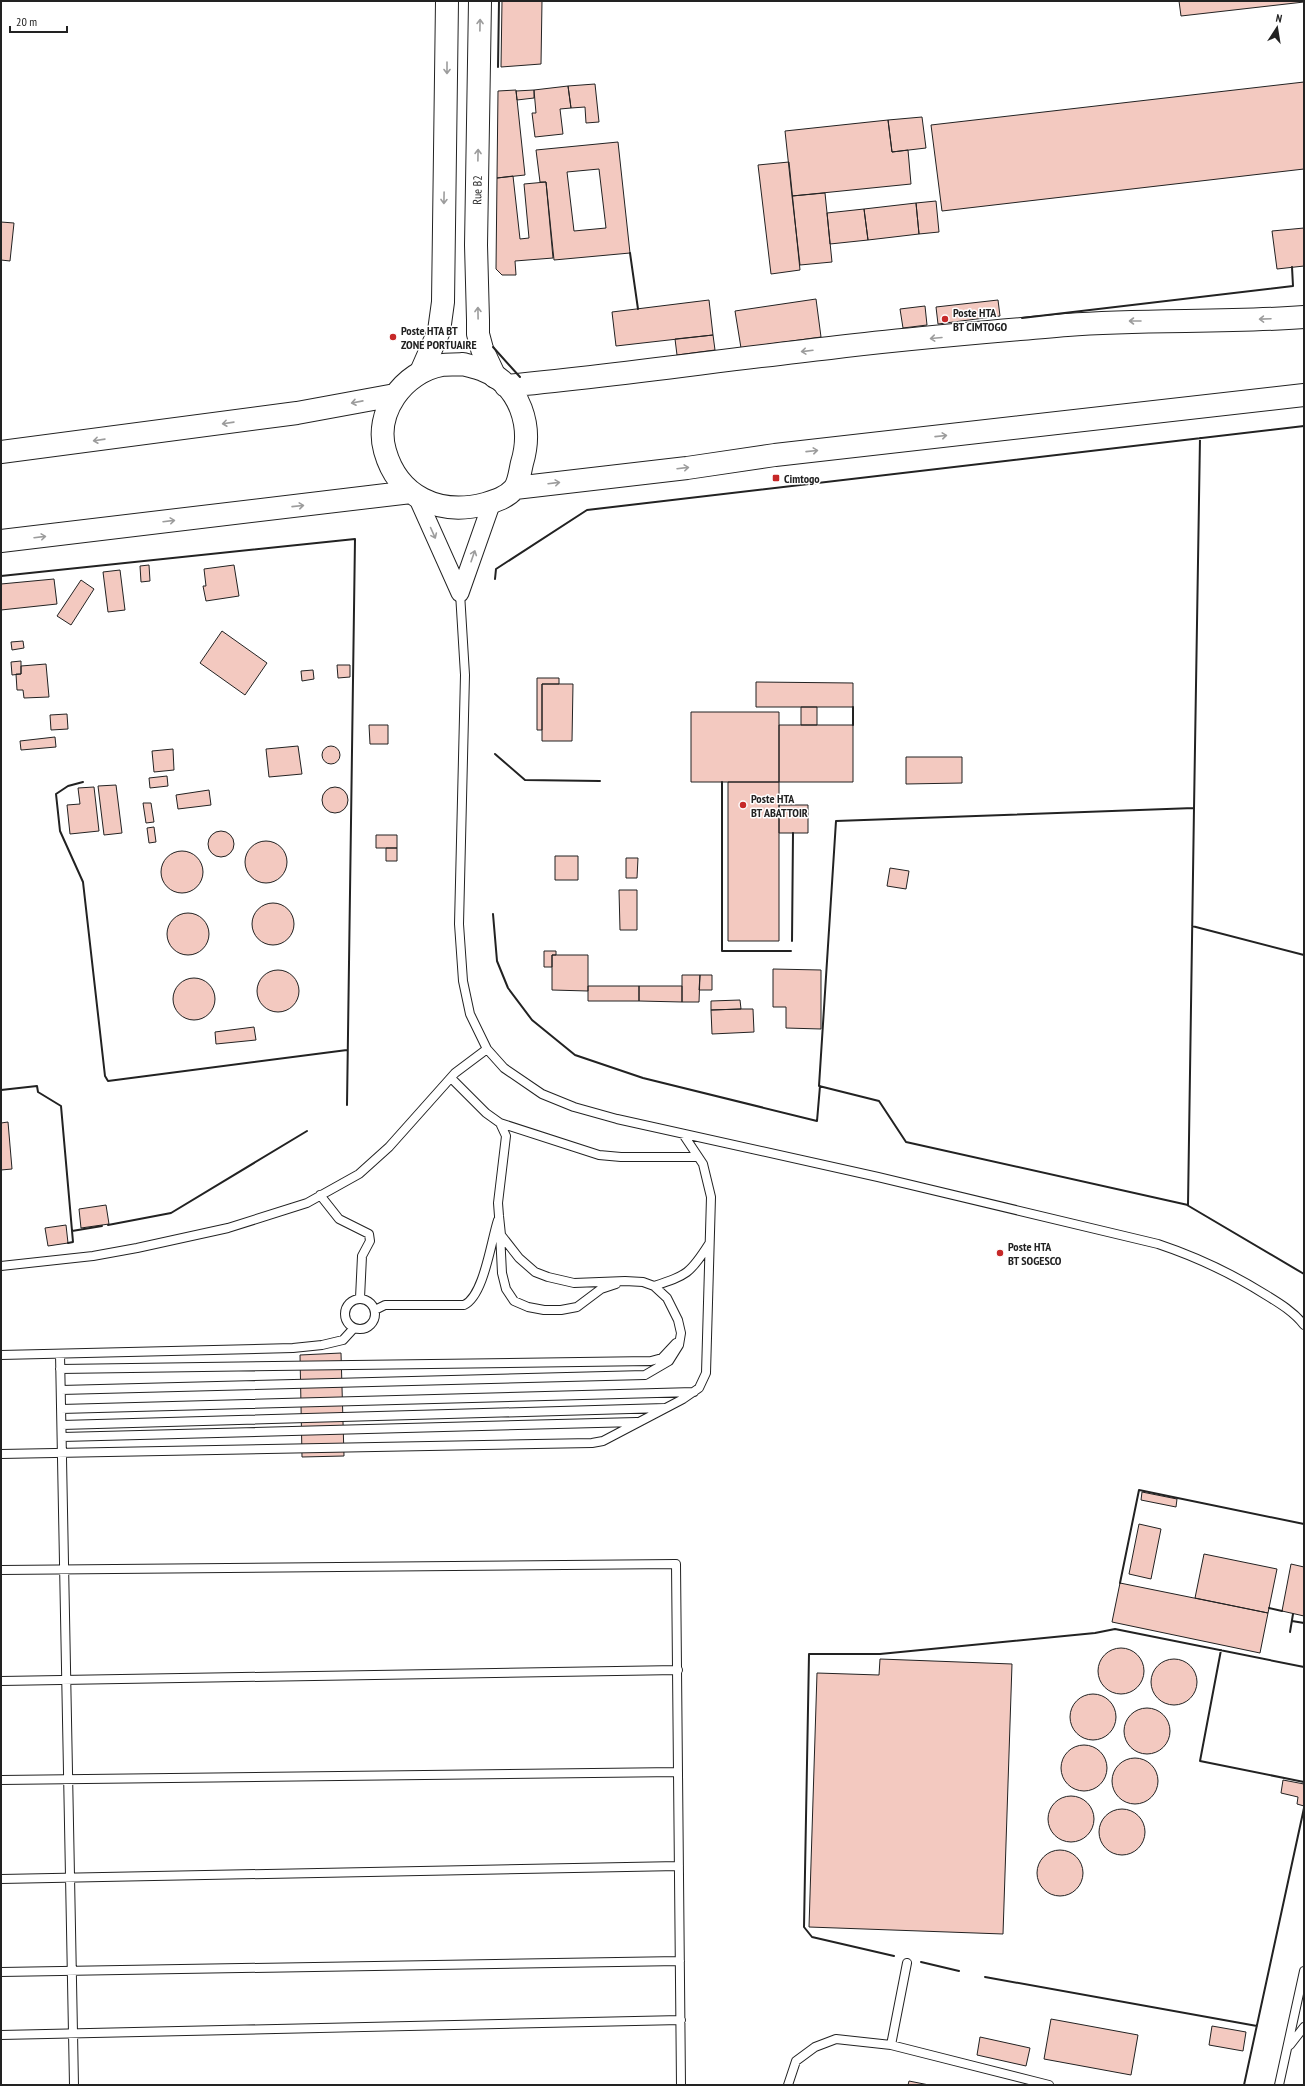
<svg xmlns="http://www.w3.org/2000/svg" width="1305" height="2086" font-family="'PT Sans Narrow',sans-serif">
<rect width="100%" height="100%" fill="#fff"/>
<path fill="#f3c9c0" stroke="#222" fill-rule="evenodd" d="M502,1H542L541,64L501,67Z
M1179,1H1304V2L1181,16Z
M1304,82V169L942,211L931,125Z
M595,84L599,122L586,123L585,107L571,108L568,86Z
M568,86L571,108L560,109L563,134L535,137L532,113H536L534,90Z
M516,90L525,175L497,178L498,91Z
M534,90V98L517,100L516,91Z
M922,117L926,148L892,152L888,120Z
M888,120L892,152L908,150L911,184L792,196L785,131Z
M618,142L630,253L554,260L546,182H540L536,150ZM599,169L606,228L574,231L567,172Z
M789,162L800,270L771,274L758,165Z
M513,176L520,239L529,238L524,184L546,182L553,258L515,261L516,275H502L496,269L497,178Z
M825,193L832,262L800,265L792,196Z
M936,201L939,232L919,234L916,203Z
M916,203L919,234L868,240L864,209Z
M864,209L868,240L830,244L827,213Z
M1,222L14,223L10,261L1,260Z
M1304,228V266L1277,269L1272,231Z
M816,299L821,337L741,348L735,311Z
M709,300L713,335L616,346L612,312Z
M998,300L1000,316L938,324L936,307Z
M925,306L927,325L903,328L900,309Z
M713,335L715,350L677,355L675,339Z
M149,565L150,581L141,582L140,566Z
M234,565L239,596L206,601L203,586H206L204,569Z
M120,570L125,610L108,612L103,572Z
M54,579L57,604L1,610V584Z
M81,580L94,589L71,625L57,616Z
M222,631L267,663L245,695L200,663Z
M23,641L24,648L12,650L11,642Z
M21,661V674L12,675L11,662Z
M46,664L49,697L24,698L23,690H17L16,674H21V666Z
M337,665H350V677L338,678Z
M313,670L314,679L302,681L301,671Z
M537,678H559V684H542V730H537Z
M756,682L853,683V707H756Z
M542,684H573L572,741H542Z
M801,707H817V725H801Z
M691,712H779V782H691Z
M67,714L68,729L51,730L50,715Z
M369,725H388V744H370Z
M779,725H853V782H779Z
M55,737L56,747L21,750L20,741Z
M322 755a9 9 0 1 1 18 0a9 9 0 1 1-18 0Z
M298,746L302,774L269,777L266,749Z
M173,749L174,770L154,772L152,751Z
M906,757H962V783L906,784Z
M167,776L168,786L150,788L149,778Z
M728,782H779V941H728Z
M116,785L122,833L104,835L98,786Z
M94,787L99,831L70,834L67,805L80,804L78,788Z
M322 800a13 13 0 1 1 26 0a13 13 0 1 1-26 0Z
M209,790L211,805L178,809L176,795Z
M143,803H151L154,822L146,823Z
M779,805H808V833H779Z
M154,827L156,842L149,843L147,828Z
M208 844a13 13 0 1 1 26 0a13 13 0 1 1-26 0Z
M376,835H397V848H376Z
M245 862a21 21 0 1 1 42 0a21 21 0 1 1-42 0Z
M386,848H397V861H386Z
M161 872a21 21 0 1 1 42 0a21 21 0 1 1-42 0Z
M555,856H578V880H555Z
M626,858H638L637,878H626Z
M890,868L909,871L906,889L887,886Z
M619,890H637V930H620Z
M252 924a21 21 0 1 1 42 0a21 21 0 1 1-42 0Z
M167 934a21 21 0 1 1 42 0a21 21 0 1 1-42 0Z
M544,951H556V955H552V967H544Z
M552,955H588V991L552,990Z
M773,969L821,970V1029L786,1028V1007H773Z
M257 991a21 21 0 1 1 42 0a21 21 0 1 1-42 0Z
M682,975H700L699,1002H682Z
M700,975H712V990H699Z
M173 999a21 21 0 1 1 42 0a21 21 0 1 1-42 0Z
M588,986H639V1001H588Z
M639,986H682V1002L639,1001Z
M740,1000L741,1009L711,1010V1001Z
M741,1009H753L754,1032L712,1034L711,1010Z
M254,1027L256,1040L216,1044L215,1032Z
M8,1122L12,1169L1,1170V1123Z
M106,1205L109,1224L81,1228L79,1209Z
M66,1225L68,1243L48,1246L45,1228Z
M341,1353L344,1456L302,1457L300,1355Z
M1142,1492L1177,1499L1176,1507L1141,1500Z
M1139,1524L1161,1529L1151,1579L1129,1574Z
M1204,1554L1277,1569L1268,1613L1195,1598Z
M1291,1564L1304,1567V1616L1282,1611Z
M1120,1583L1268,1613L1260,1653L1112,1622Z
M1098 1671a23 23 0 1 1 46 0a23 23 0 1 1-46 0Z
M880,1659L1012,1664L1003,1934L809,1927L817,1673L879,1675Z
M1151 1682a23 23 0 1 1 46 0a23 23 0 1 1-46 0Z
M1070 1717a23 23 0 1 1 46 0a23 23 0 1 1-46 0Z
M1124 1731a23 23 0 1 1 46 0a23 23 0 1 1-46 0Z
M1061 1768a23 23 0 1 1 46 0a23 23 0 1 1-46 0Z
M1112 1781a23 23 0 1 1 46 0a23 23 0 1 1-46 0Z
M1283,1780L1304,1784V1806L1297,1804L1298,1797L1281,1793Z
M1048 1819a23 23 0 1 1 46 0a23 23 0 1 1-46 0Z
M1099 1832a23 23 0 1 1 46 0a23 23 0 1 1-46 0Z
M1037 1873a23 23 0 1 1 46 0a23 23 0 1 1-46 0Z
M1051,2019L1138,2035L1131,2075L1044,2059Z
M1212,2026L1246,2032L1243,2051L1209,2045Z
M980,2037L1030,2048L1026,2066L977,2055Z
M909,2081L929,2085H908Z"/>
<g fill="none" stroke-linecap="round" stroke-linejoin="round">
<g stroke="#222" stroke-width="10">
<path id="lane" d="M460,593L465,675L459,924L463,981L470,1014L487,1049L504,1068L542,1094L574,1107L617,1119L878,1177L1158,1244C1197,1257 1231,1273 1266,1295C1279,1303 1294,1312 1304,1325
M500,1123L599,1155L621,1157H698
M320,1195L339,1219L369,1234L370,1241L362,1256L360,1298
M500,1233L502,1273L506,1289L514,1301L528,1307L544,1310H561L577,1307L601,1289L616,1284
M1,1266L93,1256L137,1248L228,1228L307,1203L359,1174L389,1147L455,1073L487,1049
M654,1286C687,1275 690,1274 709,1244
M345 1314a15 15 0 1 1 30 0a15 15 0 1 1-30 0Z
M375,1310L385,1305H464C484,1296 491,1241 498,1220
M60,1354L74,2085
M1,1355L293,1348L322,1345L343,1340L354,1328
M60,1369L651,1361L662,1358L676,1343
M61,1390L645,1375L669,1361L679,1345L681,1333L678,1320L667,1298L654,1286L643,1282L625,1281L574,1283L548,1277L535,1272L519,1258L501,1235L499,1216L498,1203L506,1136L500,1123L486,1113L451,1078
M61,1409L694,1392
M62,1425L665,1408
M62,1437L637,1422
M1,1454L592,1443L603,1441L683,1399L699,1388L706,1373L711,1197L703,1164L683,1134
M1,1570L676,1564L681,2085
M1,1681L678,1670
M1,1780L678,1772
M1,1879L679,1866
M1,1972L680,1961
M1,2035L681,2020
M891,2045L907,1963
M1290,2045L1304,2027
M788,2085L796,2061L815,2047L836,2039L891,2045L1049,2085
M1279,2085L1304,1971"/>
</g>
<g stroke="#222" stroke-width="19">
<path id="street" d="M417,497L460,593
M460,593L492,502"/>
</g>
<g stroke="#222" stroke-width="24">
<path id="primary" d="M480,1L476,245L478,320V334L482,349L495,377
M421,372L439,331L443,302L447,1"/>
</g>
<g stroke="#222" stroke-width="24">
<path id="highway" d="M463,364C469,366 477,367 483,370C521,385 533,427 522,463C520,471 519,483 514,489C506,498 495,501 485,504C439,516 398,497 385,451C374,413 403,372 442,365C448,364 456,365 463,364Z
M506,386C614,376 722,360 830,348C909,338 988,332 1067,325C1146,319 1225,323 1304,317
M1,452L297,413L395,395
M515,488L687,468L775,455L1304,395
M1,541L411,492"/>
</g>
<use href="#lane" stroke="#fff" stroke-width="8"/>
<use href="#street" stroke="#fff" stroke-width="17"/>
<use href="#primary" stroke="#fff" stroke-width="22"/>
<use href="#highway" stroke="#fff" stroke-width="22"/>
<path stroke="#222" stroke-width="2" d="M498,67L499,1
M630,253L638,309
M1022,318L1293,286L1292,267
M493,347L520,377
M1,576L355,539L347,1105
M495,579L496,569L587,510L1304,426
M853,707V725
M495,754L525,780L600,781
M83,782L68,786L56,794L60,831L83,882L105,1076L108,1081L347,1050
M722,782V951H791
M1194,808L1188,1205L906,1142L879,1101L819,1086L836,821Z
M1194,809L1200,438
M493,914L497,961L508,988L532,1020L575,1055L643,1078L817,1121L820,1086
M1192,926L1304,955
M792,941L793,833
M1,1090L37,1086L38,1092L61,1106L73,1242L68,1243
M1187,1205L1304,1274
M108,1225L171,1213L307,1131
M1,1229V1231
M72,1231L102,1226
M1120,1583L1139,1490L1304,1524
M1269,1608L1282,1611
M1292,1621L1304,1623
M1290,1632L1293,1614
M1221,1650L1200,1761L1304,1782
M894,1956L812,1937L804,1927L809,1654H880L1095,1633L1115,1629L1304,1667
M921,1962L959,1971
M985,1977L1257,2026
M1244,2085L1304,1808"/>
</g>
<defs><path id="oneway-shaft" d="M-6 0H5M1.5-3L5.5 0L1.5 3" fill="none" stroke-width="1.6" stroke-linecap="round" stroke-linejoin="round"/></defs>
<g stroke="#9c9c9c">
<use href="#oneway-shaft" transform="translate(480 25) rotate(-89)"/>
<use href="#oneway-shaft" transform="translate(447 68) rotate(90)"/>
<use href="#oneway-shaft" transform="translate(478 155) rotate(-89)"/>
<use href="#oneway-shaft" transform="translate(444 198) rotate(91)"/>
<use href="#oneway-shaft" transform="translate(478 313) rotate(-91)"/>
<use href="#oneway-shaft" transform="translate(1265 319) rotate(178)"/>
<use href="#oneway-shaft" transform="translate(1135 321) rotate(180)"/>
<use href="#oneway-shaft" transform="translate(936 338) rotate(175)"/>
<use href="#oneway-shaft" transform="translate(807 351) rotate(173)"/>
<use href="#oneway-shaft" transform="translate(357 402) rotate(169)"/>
<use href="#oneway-shaft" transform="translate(228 423) rotate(172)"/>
<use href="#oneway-shaft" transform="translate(941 436) rotate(-6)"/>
<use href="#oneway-shaft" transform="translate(99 440) rotate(172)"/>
<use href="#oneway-shaft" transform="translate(812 451) rotate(-6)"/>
<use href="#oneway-shaft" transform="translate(683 468) rotate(-7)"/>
<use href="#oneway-shaft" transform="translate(554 483) rotate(-7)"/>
<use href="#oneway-shaft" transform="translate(298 506) rotate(-6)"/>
<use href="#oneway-shaft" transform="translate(169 521) rotate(-7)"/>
<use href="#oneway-shaft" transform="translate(433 533) rotate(66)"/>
<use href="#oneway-shaft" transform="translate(40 537) rotate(-7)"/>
<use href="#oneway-shaft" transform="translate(473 556) rotate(-71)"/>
</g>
<g fill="#c62828" stroke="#fff" stroke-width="1.5">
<circle cx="945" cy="319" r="4"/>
<circle cx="393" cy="337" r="4"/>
<rect x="772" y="474" width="8" height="8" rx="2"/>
<circle cx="743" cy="805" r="4"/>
<circle cx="1000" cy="1253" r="4"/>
</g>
<g text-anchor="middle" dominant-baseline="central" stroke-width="3" stroke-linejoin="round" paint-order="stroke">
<g font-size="12" fill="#222" stroke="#fff">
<text transform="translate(477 190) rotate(-89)">Rue B2</text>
</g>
<g font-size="12" font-weight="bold" fill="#222" stroke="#fff" text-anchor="start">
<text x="953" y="312">Poste HTA<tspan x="953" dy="14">BT CIMTOGO</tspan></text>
<text x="401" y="330">Poste HTA BT<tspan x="401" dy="14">ZONE PORTUAIRE</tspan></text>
<text x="784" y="478">Cimtogo</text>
<text x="751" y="798">Poste HTA<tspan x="751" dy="14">BT ABATTOIR</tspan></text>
<text x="1008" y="1246">Poste HTA<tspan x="1008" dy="14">BT SOGESCO</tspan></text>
</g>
</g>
<rect width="1305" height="2086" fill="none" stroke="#222222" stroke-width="4"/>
<g transform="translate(1277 28) rotate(12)" stroke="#ffffff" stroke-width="3" paint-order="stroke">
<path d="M0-3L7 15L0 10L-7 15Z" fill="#222222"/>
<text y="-6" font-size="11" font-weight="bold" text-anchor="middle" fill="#222222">N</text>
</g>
<path d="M10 26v6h57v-6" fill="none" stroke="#222222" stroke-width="2"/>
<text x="16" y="26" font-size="12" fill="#222222" stroke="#ffffff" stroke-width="3" paint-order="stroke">20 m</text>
</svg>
